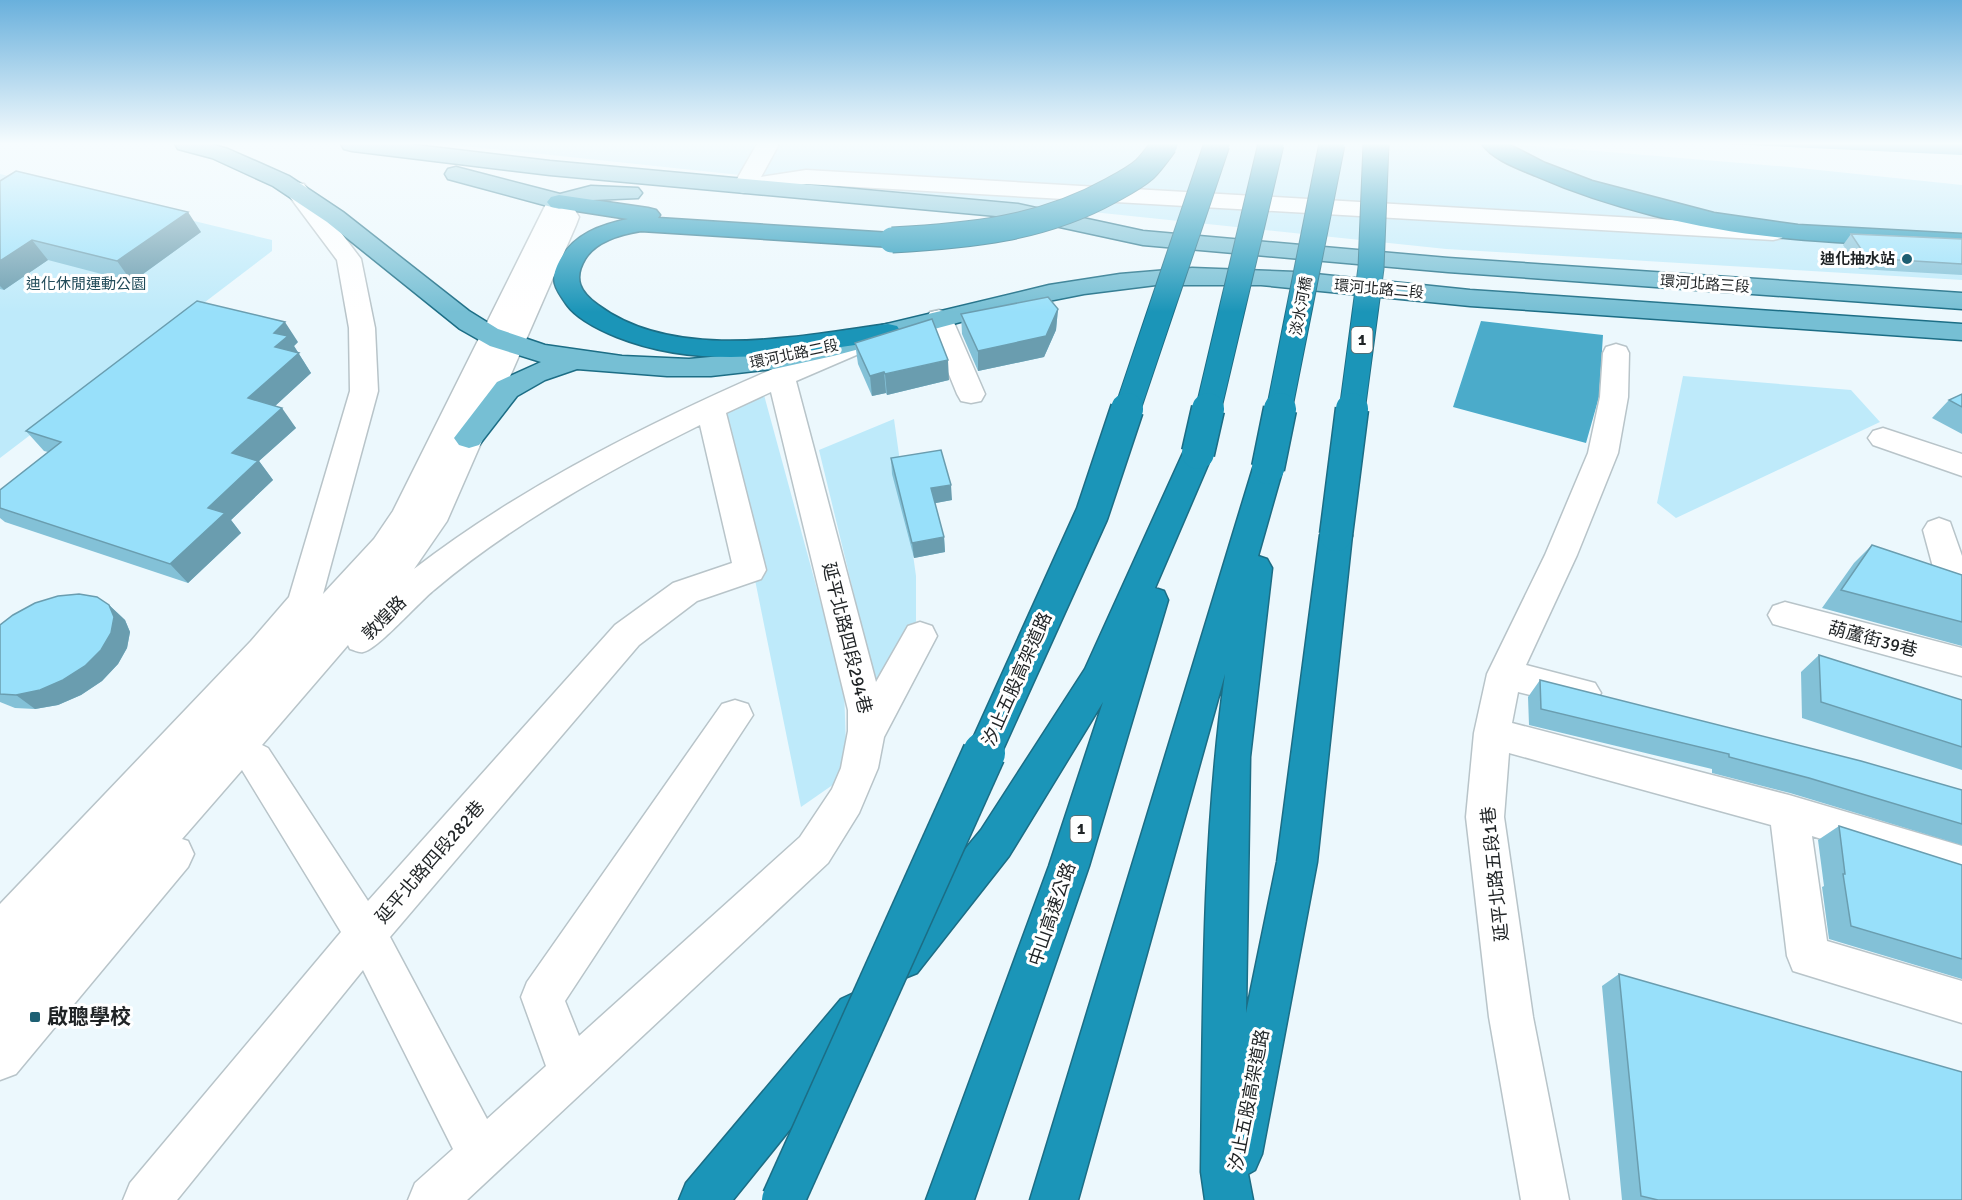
<svg xmlns="http://www.w3.org/2000/svg" width="1962" height="1200" font-family="Signika,'Noto Sans TC',sans-serif">
<rect width="100%" height="100%" fill="#ecf8fd"/>
<path fill="#beeafa" d="M445,144H1511L1790,167L1962,185V280L1446,249Z
M0,174L272,240V251L0,458Z
M1683,376L1851,390L1880,422L1676,518L1657,503Z
M764,395L844,688L847,775L801,807L721,412Z
M894,419L916,576V630L879,698L819,450Z"/>
<path fill="#4babca" d="M1726,144H1962V155Z
M1481,321L1603,335L1599,397L1586,443L1453,407Z"/>
<g fill="none" stroke-linecap="round" stroke-linejoin="round">
<g stroke="#b8c4c9" stroke-width="3">
<path id="minor" d="M757,144H777L778,146L761,177L806,170L1773,226L1782,228L1785,233L1782,238L1773,240L806,184L744,193L736,191L733,186Z
M296,182L304,184L361,259L375,328L378,391L323,594L374,539L393,511L547,202L551,197L559,195L567,197L579,217L576,225L447,521L414,569C514,492 629,433 743,382C783,365 824,344 866,332L875,335L879,341L875,347L796,381L876,682L908,626L920,622L932,626L937,636L884,737L878,768L859,813L828,863L467,1200H408L415,1183L453,1149L363,970L177,1200H123L130,1183L341,932L242,770L182,839L188,841L194,854L188,867L16,1074L0,1080V904L251,641L289,597L350,391L349,328L337,260L284,189L288,184ZM771,392L848,710V731L841,768L832,789L800,837L579,1036L565,1001L753,715L748,704L735,700L722,704L527,982L521,997L546,1066L487,1119L390,937L639,645L697,601L761,579L766,570L726,413ZM700,425L732,563L673,583L615,625L368,901L268,748L262,745L348,645L350,649C354,650 359,653 363,652C376,651 420,601 434,590C512,524 609,470 700,425Z
M939,310L948,312L952,318L985,394L981,401L971,403L961,401L957,394L926,318L930,312Z
M1616,344L1626,347L1629,353L1628,397L1618,453L1577,555L1526,665L1595,683L1601,693L1595,703L1583,708L1518,692L1512,723L1789,795L1962,846V884L1812,836L1827,941L1962,981V1023L1793,971L1787,956L1771,825L1509,753L1504,817L1533,1017L1569,1200H1521L1489,1017L1466,817L1474,733L1487,674L1545,555L1588,453L1600,397L1603,353L1606,347Z
M1883,428L1962,454V476L1873,445L1868,438L1873,431Z
M1939,518L1950,522L1962,556V592L1953,595L1941,591L1937,582L1923,530L1928,522Z
M1785,602L1962,648V676L1773,624L1768,615L1773,606Z"/>
</g>
<g stroke="#1c6d85" stroke-width="3">
<path id="major" d="M175,144H211L228,149L289,176L343,212L469,311L498,329L545,345L622,356L689,359L774,351L1049,285L1120,274L1192,268L1296,272L1470,290L1962,324V340L1470,306L1261,285H1156L1084,294L1013,308L833,356L774,369L711,376H667L577,369L545,380L517,396L479,445L469,448L459,445L454,438L497,382L541,362L490,346L460,329L327,222L273,186L212,158L178,149Z
M341,144H407L550,161L1018,204L1143,231L1448,258L1962,293V309L1448,272L1143,245L1018,218L550,175L352,151L344,149Z
M456,167L560,194L591,186L638,188L642,193L638,198L592,200L559,209L448,179L445,174L448,169Z"/>
</g>
<g stroke="#1c6d85" stroke-width="3">
<path id="highway" d="M1482,144H1508L1545,163L1592,181L1714,213L1798,225L1962,234V248C1900,245 1837,244 1775,237C1697,229 1609,208 1536,176C1520,169 1493,160 1482,144Z
M559,195L648,208L656,210L660,215L658,218L892,233L901,235L904,240L901,245L892,247L641,231C622,234 596,241 585,259C573,279 580,292 598,305C676,363 799,336 888,324L897,326L901,332L897,338L888,340C798,353 705,372 617,337C600,330 578,320 567,305C555,288 549,280 560,260C574,234 600,225 628,219L551,207L547,202L551,197Z
M1198,443L1208,446L1213,453L1155,588L1164,591L1168,600L1089,866L974,1200H926L1049,866L1103,702L1009,856L917,973L902,979L887,973L881,958L887,943L981,830L1085,669L1183,453L1188,446Z
M1268,457L1279,461L1283,468L1258,556L1267,559L1272,568L1250,757L1246,1013L1277,862L1320,535L1325,527L1336,523L1347,527L1352,535L1317,862L1262,1154L1255,1170L1248,1174L1253,1200H1205L1201,1172C1203,1006 1202,839 1225,674L1078,1200H1030L1253,468L1257,461Z
M856,992L871,999L878,1014L871,1029L733,1200H679L686,1183L841,999Z"/>
</g>
<use href="#minor" fill="#fff" fill-rule="evenodd"/>
<use href="#major" fill="#76bfd4" fill-rule="evenodd"/>
<use href="#highway" fill="#1b95b8" fill-rule="evenodd"/>
<g stroke="#1c6d85" stroke-width="27" stroke-linecap="butt">
<path id="highway-bridge-far2" d="M892,240C968,236 1042,229 1110,191C1121,185 1135,178 1145,169C1152,162 1159,152 1165,144
M1127,411L1217,144
M1208,411L1271,144
M1279,411L1332,144
M1352,411L1371,268L1376,144"/>
</g>
<g stroke="#1c6d85" stroke-width="35" stroke-linecap="butt">
<path id="highway-bridge-far1" d="M1198,453L1208,409
M1268,468L1280,409
M1336,535L1352,409
M983,755L1092,514L1127,409"/>
</g>
<g stroke="#1c6d85" stroke-width="45" stroke-linecap="butt">
<path id="highway-bridge" d="M783,1200L984,753"/>
</g>
<use href="#highway-bridge-far2" stroke="#1b95b8" stroke-width="25"/>
<use href="#highway-bridge-far1" stroke="#1b95b8" stroke-width="32"/>
<use href="#highway-bridge" stroke="#1b95b8" stroke-width="42"/>
</g>
<path fill="#83c1d7" d="M0,181L201,232L132,282L48,260L4,290L0,289Z
M1851,234L1962,239V275L1859,269L1843,245Z
M1058,309L1056,330L1044,357L978,371L962,334L961,314Z
M298,342L294,346L311,373L275,406L296,428L259,461L273,480L231,520L241,533L188,583L5,522L0,518V490L48,452L44,451L26,431Z
M855,343L949,380L887,395L886,393L872,396L858,364Z
M1962,394V434L1932,418L1949,400Z
M891,458L952,500L935,503L944,537L945,552L914,558L892,474Z
M1872,545L1962,575V646L1822,608L1854,563Z
M109,605L125,620L130,632L127,648L118,664L102,681L81,695L58,705L35,709L15,708L0,702V625Z
M1819,655L1962,700V770L1802,718L1801,672Z
M1540,680L1962,790V845L1790,793L1712,773V769L1529,725L1528,697Z
M1839,826L1962,865V979L1829,939L1822,887L1824,886L1818,840Z
M1619,974L1962,1200H1622L1602,986Z"/>
<path fill="#6a9daf" d="M188,212L201,232L132,282L117,261Z
M32,240L48,260L4,290L0,286V261Z
M1058,309L1056,330L1044,357L978,371V351Z
M285,322L298,342L294,346L311,373L262,418L248,398L275,347L274,333Z
M948,360L949,380L887,395L885,374Z
M884,372L886,393L872,396L870,376Z
M282,408L296,428L259,461L273,480L231,520L241,533L188,583L170,564L208,508L232,453Z
M951,485L952,500L931,504V488Z
M944,537L945,552L914,558L912,543Z
M109,605L125,620L130,632L127,648L118,664L102,681L81,695L58,705L35,709L16,695Z"/>
<path fill="#98e0fa" stroke="#6a9daf" stroke-width="1.5" d="M16,171L188,212L117,261L32,240L0,261V181Z
M1851,234L1962,239V264L1867,258Z
M1048,297L1058,309L1046,336L978,351L961,314Z
M197,301L285,322L274,333L288,336L275,347L299,353L248,398L282,408L232,453L258,461L208,508L225,513L170,564L0,508V490L61,442L26,431Z
M932,319L948,360L885,374L884,372L870,376L855,343Z
M1962,394V407L1949,400Z
M941,450L951,485L931,488L944,537L912,543L891,458Z
M1872,545L1962,575V622L1841,590Z
M79,594L97,597L109,605L114,617L111,633L101,650L85,666L63,680L40,690L16,695L0,694V625L13,615L35,603L58,596Z
M1819,655L1962,700V747L1821,702Z
M1540,680L1861,761L1962,790V824L1809,778L1729,757V754L1541,709Z
M1839,826L1962,865V959L1851,926L1843,874H1845Z
M1619,974L1962,1072V1200H1658L1641,1196Z"/>
<linearGradient id="sky" x2="0" y2="1"><stop stop-color="#69b0dc"/><stop offset="0.46" stop-color="#f6fcfe"/><stop offset="1" stop-color="#f6fcfe" stop-opacity="0"/></linearGradient>
<rect width="1962" height="312" fill="url(#sky)"/>
<g fill="#1d5f73" stroke="#fff" stroke-width="2">
<circle cx="1907" cy="259" r="6"/>
<rect x="29" y="1011" width="12" height="12" rx="3"/>
</g>
<g text-anchor="middle" dominant-baseline="central" stroke-width="6" stroke-linejoin="round" paint-order="stroke">
<g font-size="15" font-weight="bold" fill="#1f2325" stroke="#fff" text-anchor="end">
<text x="1895" y="259">迪化抽水站</text>
</g>
<g font-size="15" fill="#224c5a" stroke="#fff">
<text x="86" y="284">迪化休閒運動公園</text>
</g>
<g font-size="15" fill="#1f2325" stroke="#fff">
<text transform="translate(1705 284) rotate(4)">環河北路三段</text>
<text transform="translate(1379 289) rotate(5)">環河北路二段</text>
<text transform="translate(1301 306) rotate(-79)">淡水河橋</text>
<text transform="translate(794 354) rotate(-12)">環河北路二段</text>
</g>
<g fill="#fff" stroke="#626566" stroke-width="1.5">
<rect x="1351.5" y="327" width="21" height="26" rx="4.5"/>
<rect x="1070.5" y="816" width="21" height="26" rx="4.5"/>
</g>
<g font-size="16" font-weight="bold" fill="#1f2325">
<text x="1362" y="340">1</text>
<text x="1081" y="829">1</text>
</g>
<g font-size="18" fill="#1f2325" stroke="#fff">
<text transform="translate(384 618) rotate(-45)">敦煌路</text>
<text transform="translate(847 638) rotate(76)">延平北路四段294巷</text>
<text transform="translate(1873 639) rotate(15)">葫蘆街39巷</text>
<text transform="translate(1017 679) rotate(-66)">汐止五股高架道路</text>
<text transform="translate(430 862) rotate(-49)">延平北路四段282巷</text>
<text transform="translate(1495 874) rotate(-96)">延平北路五段1巷</text>
<text transform="translate(1052 914) rotate(-71)">中山高速公路</text>
<text transform="translate(1249 1100) rotate(-79)">汐止五股高架道路</text>
</g>
<g font-size="21" font-weight="bold" fill="#1f2325" stroke="#fff" text-anchor="start">
<text x="47" y="1017">啟聰學校</text>
</g>
</g>
</svg>
